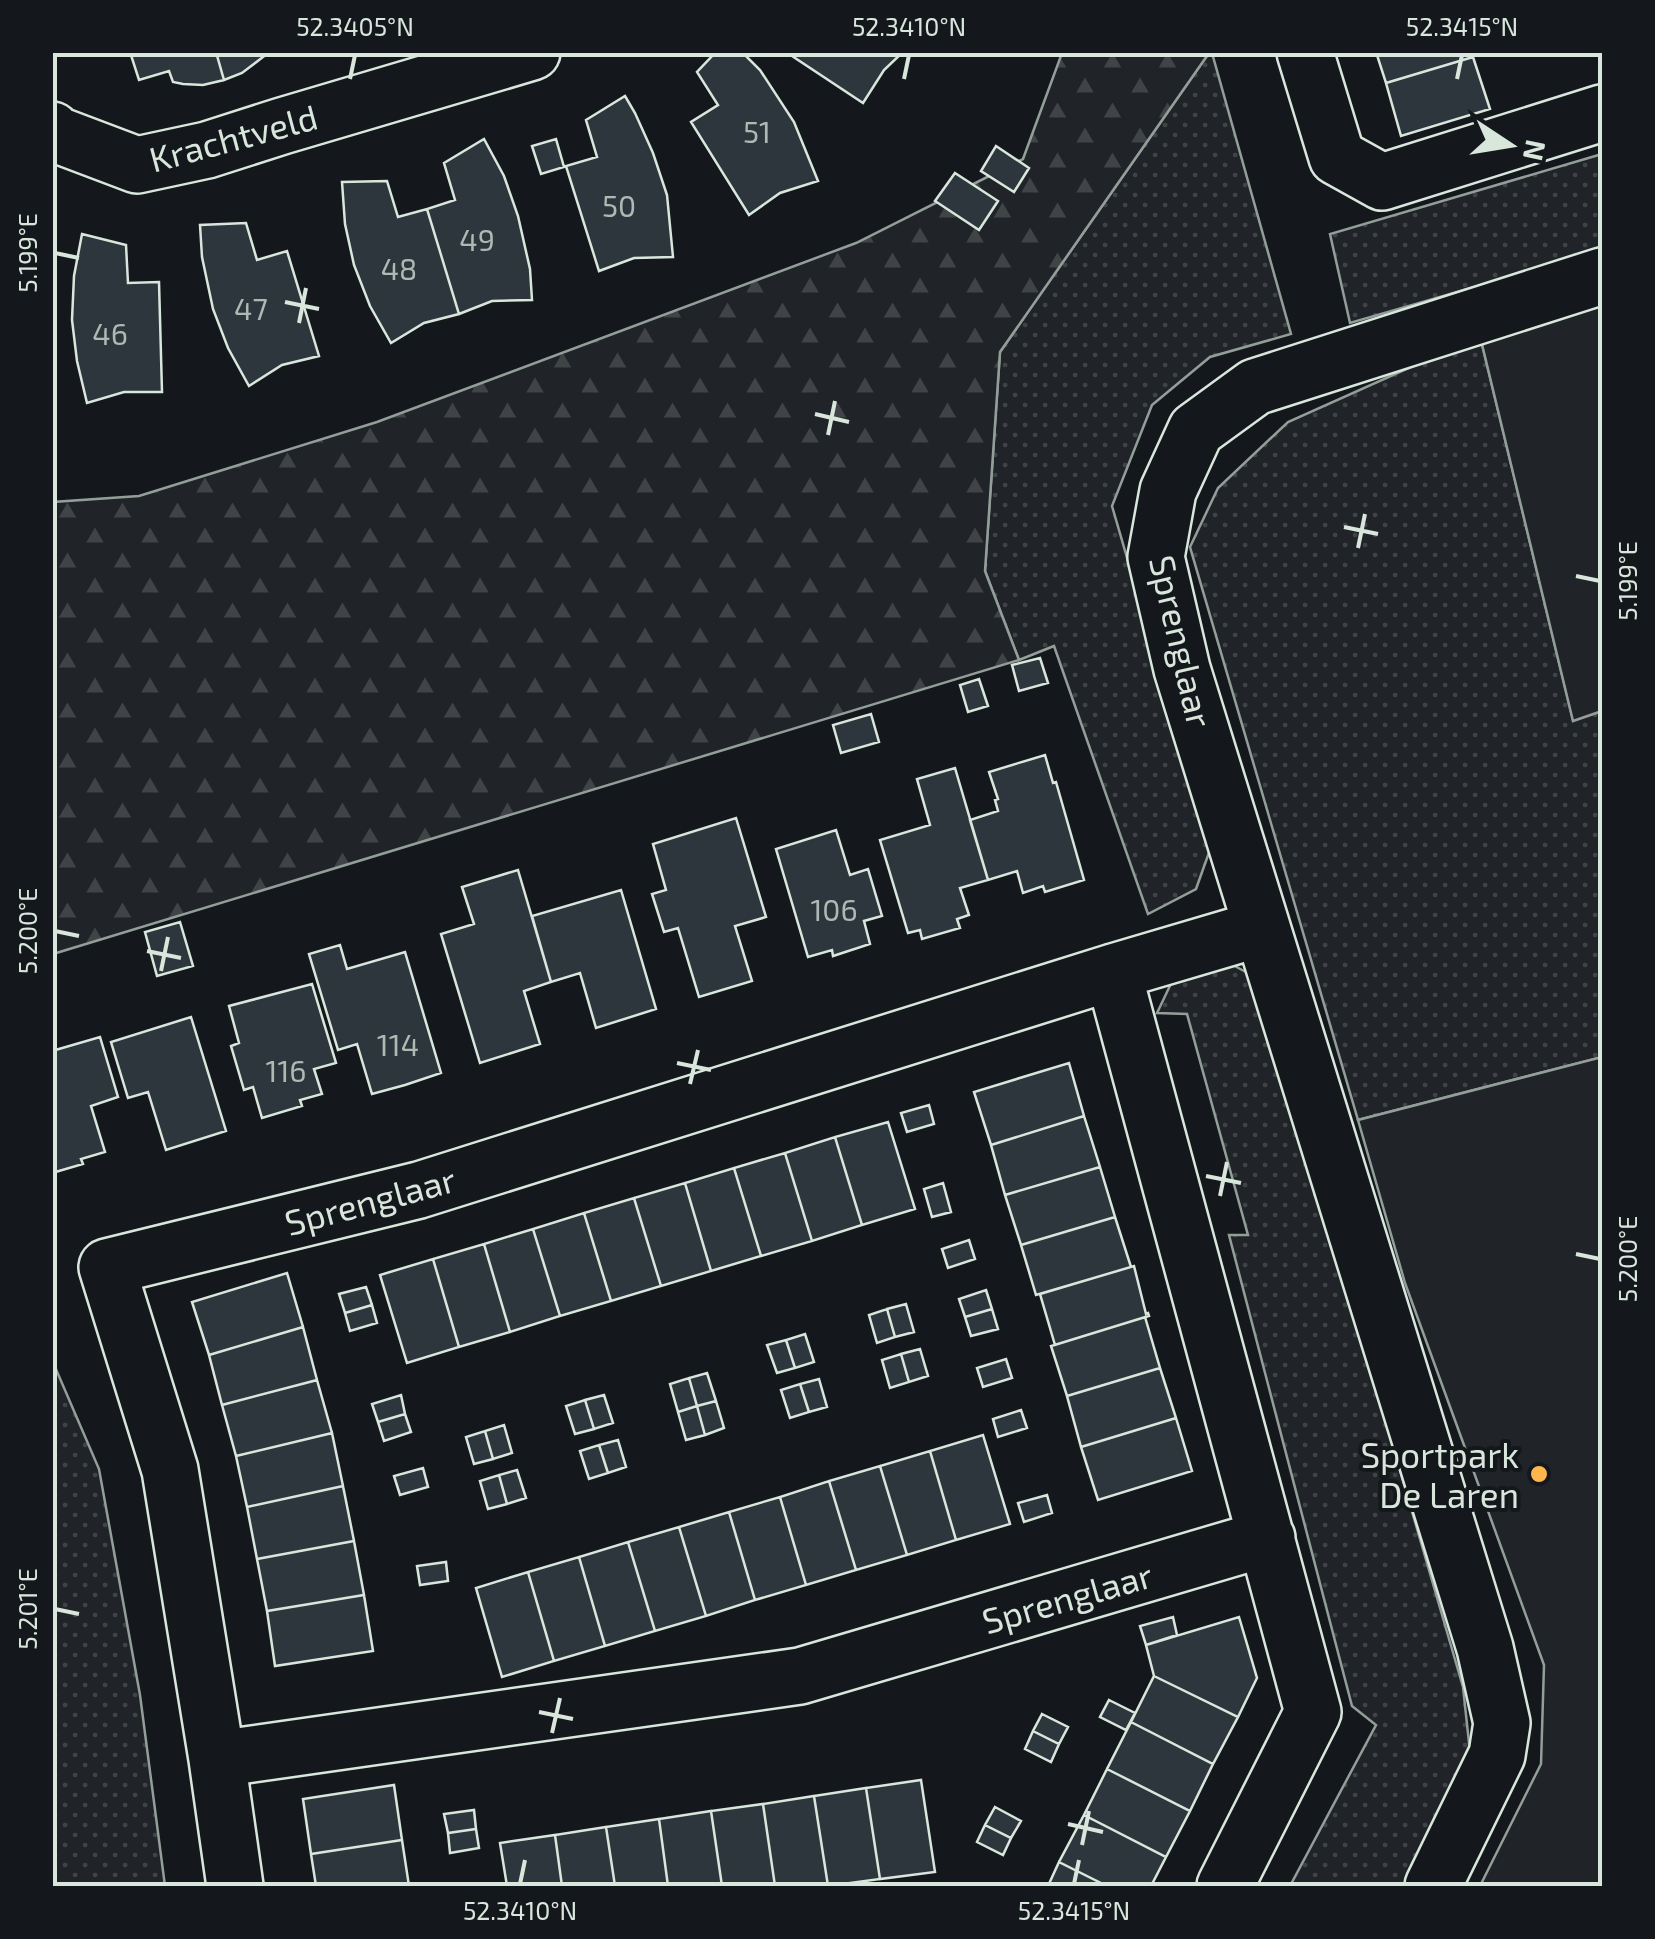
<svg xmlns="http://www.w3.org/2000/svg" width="1655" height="1939" font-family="'Exo 2',sans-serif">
<defs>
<pattern id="grass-dots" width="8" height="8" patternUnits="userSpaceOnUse" patternTransform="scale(2.5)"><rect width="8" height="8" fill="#202428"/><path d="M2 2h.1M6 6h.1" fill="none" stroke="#404447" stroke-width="1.8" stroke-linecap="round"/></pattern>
<pattern id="forest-firs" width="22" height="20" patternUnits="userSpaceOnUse" patternTransform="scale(2.5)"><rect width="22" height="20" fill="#202428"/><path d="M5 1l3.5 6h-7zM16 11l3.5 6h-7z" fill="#404447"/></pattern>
</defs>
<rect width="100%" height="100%" fill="#14181c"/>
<path fill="url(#grass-dots)" stroke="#939e99" stroke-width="2.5" d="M1209,53H1212L1291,334L1210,357L1152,405L1112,506L1211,847L1196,889L1148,914L1054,646L1019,660L985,571L1000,352Z
M1602,154V250L1350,323L1330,234Z
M1480,336L1573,720L1602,711V1057L1358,1120L1190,547L1218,488L1288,422Z
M1218,957L1257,978L1463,1687L1470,1752L1405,1886H1290L1376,1725L1352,1706L1229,1235H1248L1187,1014L1157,1013L1177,971Z
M52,1360L99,1469L140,1695L165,1886H53Z"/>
<path fill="url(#forest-firs)" stroke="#939e99" stroke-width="2.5" d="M1062,53H1209L1000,352L985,571L1019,660L53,954V502L139,496L377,422L856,243L1023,159Z"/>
<path fill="#202428" stroke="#939e99" stroke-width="2.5" d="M1602,300V711L1573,721L1480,336Z
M1602,1057V1886H1480L1541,1764L1544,1665L1405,1283L1358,1120Z"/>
<path fill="#2c363c" stroke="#d8e6dc" stroke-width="2.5" d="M130,52H216L224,80L203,85L183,84L173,82L169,71L139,80Z
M216,52H267V54L242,73L224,80Z
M716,52H742L760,70L794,122L818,181L780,193L749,215L691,122L718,105L697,72Z
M786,52H903L884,70L863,103Z
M1376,52H1472L1473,57L1386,83Z
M1473,57L1490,109L1401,136L1386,83Z
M625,96L635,113L653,153L667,195L673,257L634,258L599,271L566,166L597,157L586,120Z
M484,139L504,176L518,216L530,269L532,300L492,301L459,314L427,209L455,200L444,163Z
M556,139L564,167L541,174L532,146Z
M996,146L1029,168L1014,192L981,171Z
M955,173L998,201L979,230L935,201Z
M387,181L398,217L427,209L459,314L424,323L391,343L370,306L354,265L345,224L342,182Z
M246,223L257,260L287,251L319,356L282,365L249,386L228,348L213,309L202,257L200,225Z
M82,234L126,245L128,283L159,282L162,392H124L87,403L77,361L72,320L74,276Z
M1040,658L1048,683L1019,691L1012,665Z
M979,679L988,706L968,712L960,685Z
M871,714L879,742L841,753L833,725Z
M1045,755L1053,783L1056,782L1084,880L1045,892L1043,886L1023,893L1017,871L988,880L970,820L998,811L995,800L998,799L989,772Z
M955,768L988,880L960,888L969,915L957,919L960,928L922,939L920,930L908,933L880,840L930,825L917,779Z
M736,818L766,917L735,926L752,981L699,997L678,928L664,932L652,894L666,890L653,844Z
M836,830L850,875L868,869L882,916L864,921L870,944L833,956L832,950L808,957L776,849Z
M518,870L551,982L524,991L540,1044L480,1063L441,934L474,924L462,887Z
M621,890L656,1009L596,1028L580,973L551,982L532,916Z
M180,922L193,966L157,976L145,932Z
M340,945L347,969L405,952L441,1073L405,1085L372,1094L357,1044L338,1050L309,954Z
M312,984L336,1063L314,1069L322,1094L300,1100L302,1106L262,1118L253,1087L244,1090L231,1046L239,1043L229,1006Z
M191,1017L226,1131L166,1150L148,1092L128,1098L111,1042Z
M100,1037L118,1097L91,1106L105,1152L81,1159L83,1164L52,1173V1051Z
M1069,1063L1084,1116L991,1145L974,1092Z
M929,1105L934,1124L907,1132L901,1113Z
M1084,1116L1100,1167L1005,1195L991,1145Z
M888,1122L915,1209L862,1225L835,1137Z
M835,1137L862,1225L812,1241L785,1153Z
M785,1153L812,1241L761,1256L734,1168Z
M1100,1167L1115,1217L1021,1245L1005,1195Z
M734,1168L761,1256L711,1271L685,1183Z
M685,1183L711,1271L661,1286L634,1198Z
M943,1183L951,1212L932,1217L924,1189Z
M634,1198L661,1286L611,1301L584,1213Z
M584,1213L611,1301L560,1316L533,1229Z
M1115,1217L1131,1267L1036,1295L1021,1245Z
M533,1229L560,1316L510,1332L484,1244Z
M969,1240L975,1259L948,1268L942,1249Z
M484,1244L510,1332L459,1347L433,1259Z
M433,1259L459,1347L407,1363L380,1275Z
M1134,1266L1146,1314L1148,1313L1149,1316L1055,1345L1040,1294Z
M287,1273L303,1327L209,1355L192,1302Z
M366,1287L372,1305L345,1313L339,1294Z
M986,1290L992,1309L965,1317L959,1299Z
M906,1304L914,1332L895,1337L887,1309Z
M372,1305L377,1323L350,1331L345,1313Z
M887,1309L895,1337L877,1343L869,1315Z
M992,1309L998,1329L971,1336L965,1317Z
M1145,1317L1160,1368L1067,1396L1051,1346Z
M303,1327L317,1380L222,1405L209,1355Z
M805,1334L814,1362L795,1368L786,1340Z
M786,1340L795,1368L777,1373L767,1345Z
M920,1349L928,1376L909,1382L901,1354Z
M901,1354L909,1382L890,1388L882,1360Z
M1006,1359L1012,1378L983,1387L977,1368Z
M1160,1368L1176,1418L1081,1447L1067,1396Z
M707,1373L716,1401L697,1406L689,1378Z
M689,1378L697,1406L678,1412L670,1384Z
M819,1379L827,1407L809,1412L800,1384Z
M317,1380L332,1433L236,1456L222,1405Z
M800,1384L809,1412L790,1418L781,1390Z
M401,1395L405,1414L378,1422L372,1404Z
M604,1395L613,1423L594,1429L585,1400Z
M585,1400L594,1429L575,1434L566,1406Z
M716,1401L724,1428L705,1435L697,1406Z
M697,1406L705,1435L686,1440L678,1412Z
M1021,1410L1027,1428L998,1437L993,1419Z
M405,1414L411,1432L384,1441L378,1422Z
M1176,1418L1192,1471L1098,1500L1081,1447Z
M504,1425L512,1453L493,1459L485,1431Z
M485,1431L493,1459L474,1464L466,1437Z
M332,1433L343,1486L247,1507L236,1456Z
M983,1435L1010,1524L956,1540L930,1451Z
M618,1440L626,1467L608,1473L599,1445Z
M599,1445L608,1473L589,1479L580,1451Z
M930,1451L956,1540L907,1555L880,1466Z
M880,1466L907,1555L856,1570L829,1481Z
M423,1468L428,1487L400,1495L394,1476Z
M517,1470L526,1498L507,1504L499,1475Z
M499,1475L507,1504L488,1509L480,1481Z
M829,1481L856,1570L806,1585L780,1497Z
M343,1486L354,1541L257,1559L247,1507Z
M1047,1495L1052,1513L1024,1522L1018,1503Z
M780,1497L806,1585L755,1600L729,1512Z
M729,1512L755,1600L706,1616L679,1527Z
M679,1527L706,1616L655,1631L628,1542Z
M354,1541L364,1595L267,1611L257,1559Z
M628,1542L655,1631L605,1646L579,1557Z
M579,1557L605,1646L554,1661L528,1572Z
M446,1562L448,1581L420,1585L417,1566Z
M528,1572L554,1661L502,1677L476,1588Z
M364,1595L373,1651L275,1666L267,1611Z
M1173,1617L1177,1635L1146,1645L1140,1626Z
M1239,1617L1257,1678L1238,1717L1154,1676L1146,1645Z
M1154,1676L1238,1717L1213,1764L1131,1722Z
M1109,1700L1135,1713L1126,1730L1100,1717Z
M1042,1714L1068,1727L1059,1744L1033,1731Z
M1131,1722L1213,1764L1190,1811L1107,1769Z
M1033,1731L1059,1744L1051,1762L1025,1749Z
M1107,1769L1190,1811L1166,1857L1084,1815Z
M921,1780L935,1872L880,1879L866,1788Z
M394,1785L402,1840L311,1854L303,1799Z
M866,1788L880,1879L828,1886L814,1796Z
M814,1796L828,1886H775L763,1804Z
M763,1804L775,1886H722L711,1811Z
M995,1807L1021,1821L1011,1838L985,1825Z
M474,1810L476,1829L448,1833L444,1814Z
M711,1811L722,1886H668L659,1819Z
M1084,1815L1166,1857L1151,1886H1107L1059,1862Z
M659,1819L668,1886H615L606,1827Z
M985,1825L1011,1838L1003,1855L977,1842Z
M606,1827L615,1886H562L555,1835Z
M476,1829L479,1848L450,1853L448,1833Z
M555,1835L562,1886H507L500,1843Z
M402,1840L409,1886H316L311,1854Z
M1059,1862L1107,1886H1048Z"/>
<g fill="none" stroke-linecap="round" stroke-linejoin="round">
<g stroke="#d8e6dc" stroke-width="60">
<path id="minor" d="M1305,52L1337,157L1382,182L1602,113
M52,130L55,134L137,165L207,150L282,126L532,52
M1113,972L1313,1712L1225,1886
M217,1759L800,1676L1267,1538
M235,1886L217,1759L170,1470L107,1267L419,1190L1113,972L1262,928
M1433,1886L1497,1755L1502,1723L1485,1648L1182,669L1156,557L1168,491L1196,430L1255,387L1602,276"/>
</g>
<use href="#minor" stroke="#14181c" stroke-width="55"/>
</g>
<path fill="none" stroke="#d8e6dc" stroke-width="4" d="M350,79L355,55M904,79L909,55M1457,79L1462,55M55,253L79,258M285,302L319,309M299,323L306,288M815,414L849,422M828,435L835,401M1344,527L1378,534M1358,548L1365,514M1576,576L1600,581M55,931L79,936M147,951L181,958M161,971L168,937M677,1063L711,1070M690,1084L698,1050M1206,1176L1241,1183M1220,1196L1227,1162M1576,1254L1600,1259M55,1609L79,1614M539,1712L573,1719M552,1733L560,1698M1068,1824L1103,1832M1082,1845L1089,1811M520,1884L525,1860M1074,1884L1079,1860"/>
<circle fill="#ffb74d" stroke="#14181c" stroke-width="4" cx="1539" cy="1474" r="10"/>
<g text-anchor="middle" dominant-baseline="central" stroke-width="8" stroke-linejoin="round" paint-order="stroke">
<g font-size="30" fill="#adbab4">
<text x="757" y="131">51</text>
<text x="619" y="205">50</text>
<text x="477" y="239">49</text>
<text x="399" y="268">48</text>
<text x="251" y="308">47</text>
<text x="110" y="333">46</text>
<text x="834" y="909">106</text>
<text x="398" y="1044">114</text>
<text x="286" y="1070">116</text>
</g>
<g font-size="35" fill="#d8e6dc" stroke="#14181c">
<text transform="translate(233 137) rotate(-15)">Krachtveld</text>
<text transform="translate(1182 641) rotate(77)">Sprenglaar</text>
<text transform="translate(370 1200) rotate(-15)">Sprenglaar</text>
<text transform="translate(1067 1597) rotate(-16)">Sprenglaar</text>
</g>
<g font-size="35" fill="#d8e6dc" stroke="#14181c" text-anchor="end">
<text x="1519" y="1454">Sportpark<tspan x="1519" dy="40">De Laren</tspan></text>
</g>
</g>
<rect width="1655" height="1939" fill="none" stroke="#14181c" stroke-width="110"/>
<g transform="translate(1510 145) rotate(102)" stroke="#14181c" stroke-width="8" paint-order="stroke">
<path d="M0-8L18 38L0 25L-18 38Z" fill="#d8e6dc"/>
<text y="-15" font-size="28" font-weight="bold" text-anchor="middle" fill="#d8e6dc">N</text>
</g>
<rect x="55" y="55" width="1545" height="1829" fill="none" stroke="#d8e6dc" stroke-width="4"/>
<g font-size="25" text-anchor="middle" fill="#d8e6dc">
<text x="355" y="36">52.3405°N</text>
<text x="909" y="36">52.3410°N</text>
<text x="1462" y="36">52.3415°N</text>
<text transform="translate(28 253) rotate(-90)" y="9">5.199°E</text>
<text transform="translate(1628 581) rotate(-90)" y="9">5.199°E</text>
<text transform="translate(28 931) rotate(-90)" y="9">5.200°E</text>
<text transform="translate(1628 1259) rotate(-90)" y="9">5.200°E</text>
<text transform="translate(28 1609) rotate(-90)" y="9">5.201°E</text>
<text x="520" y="1920">52.3410°N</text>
<text x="1074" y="1920">52.3415°N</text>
</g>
</svg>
